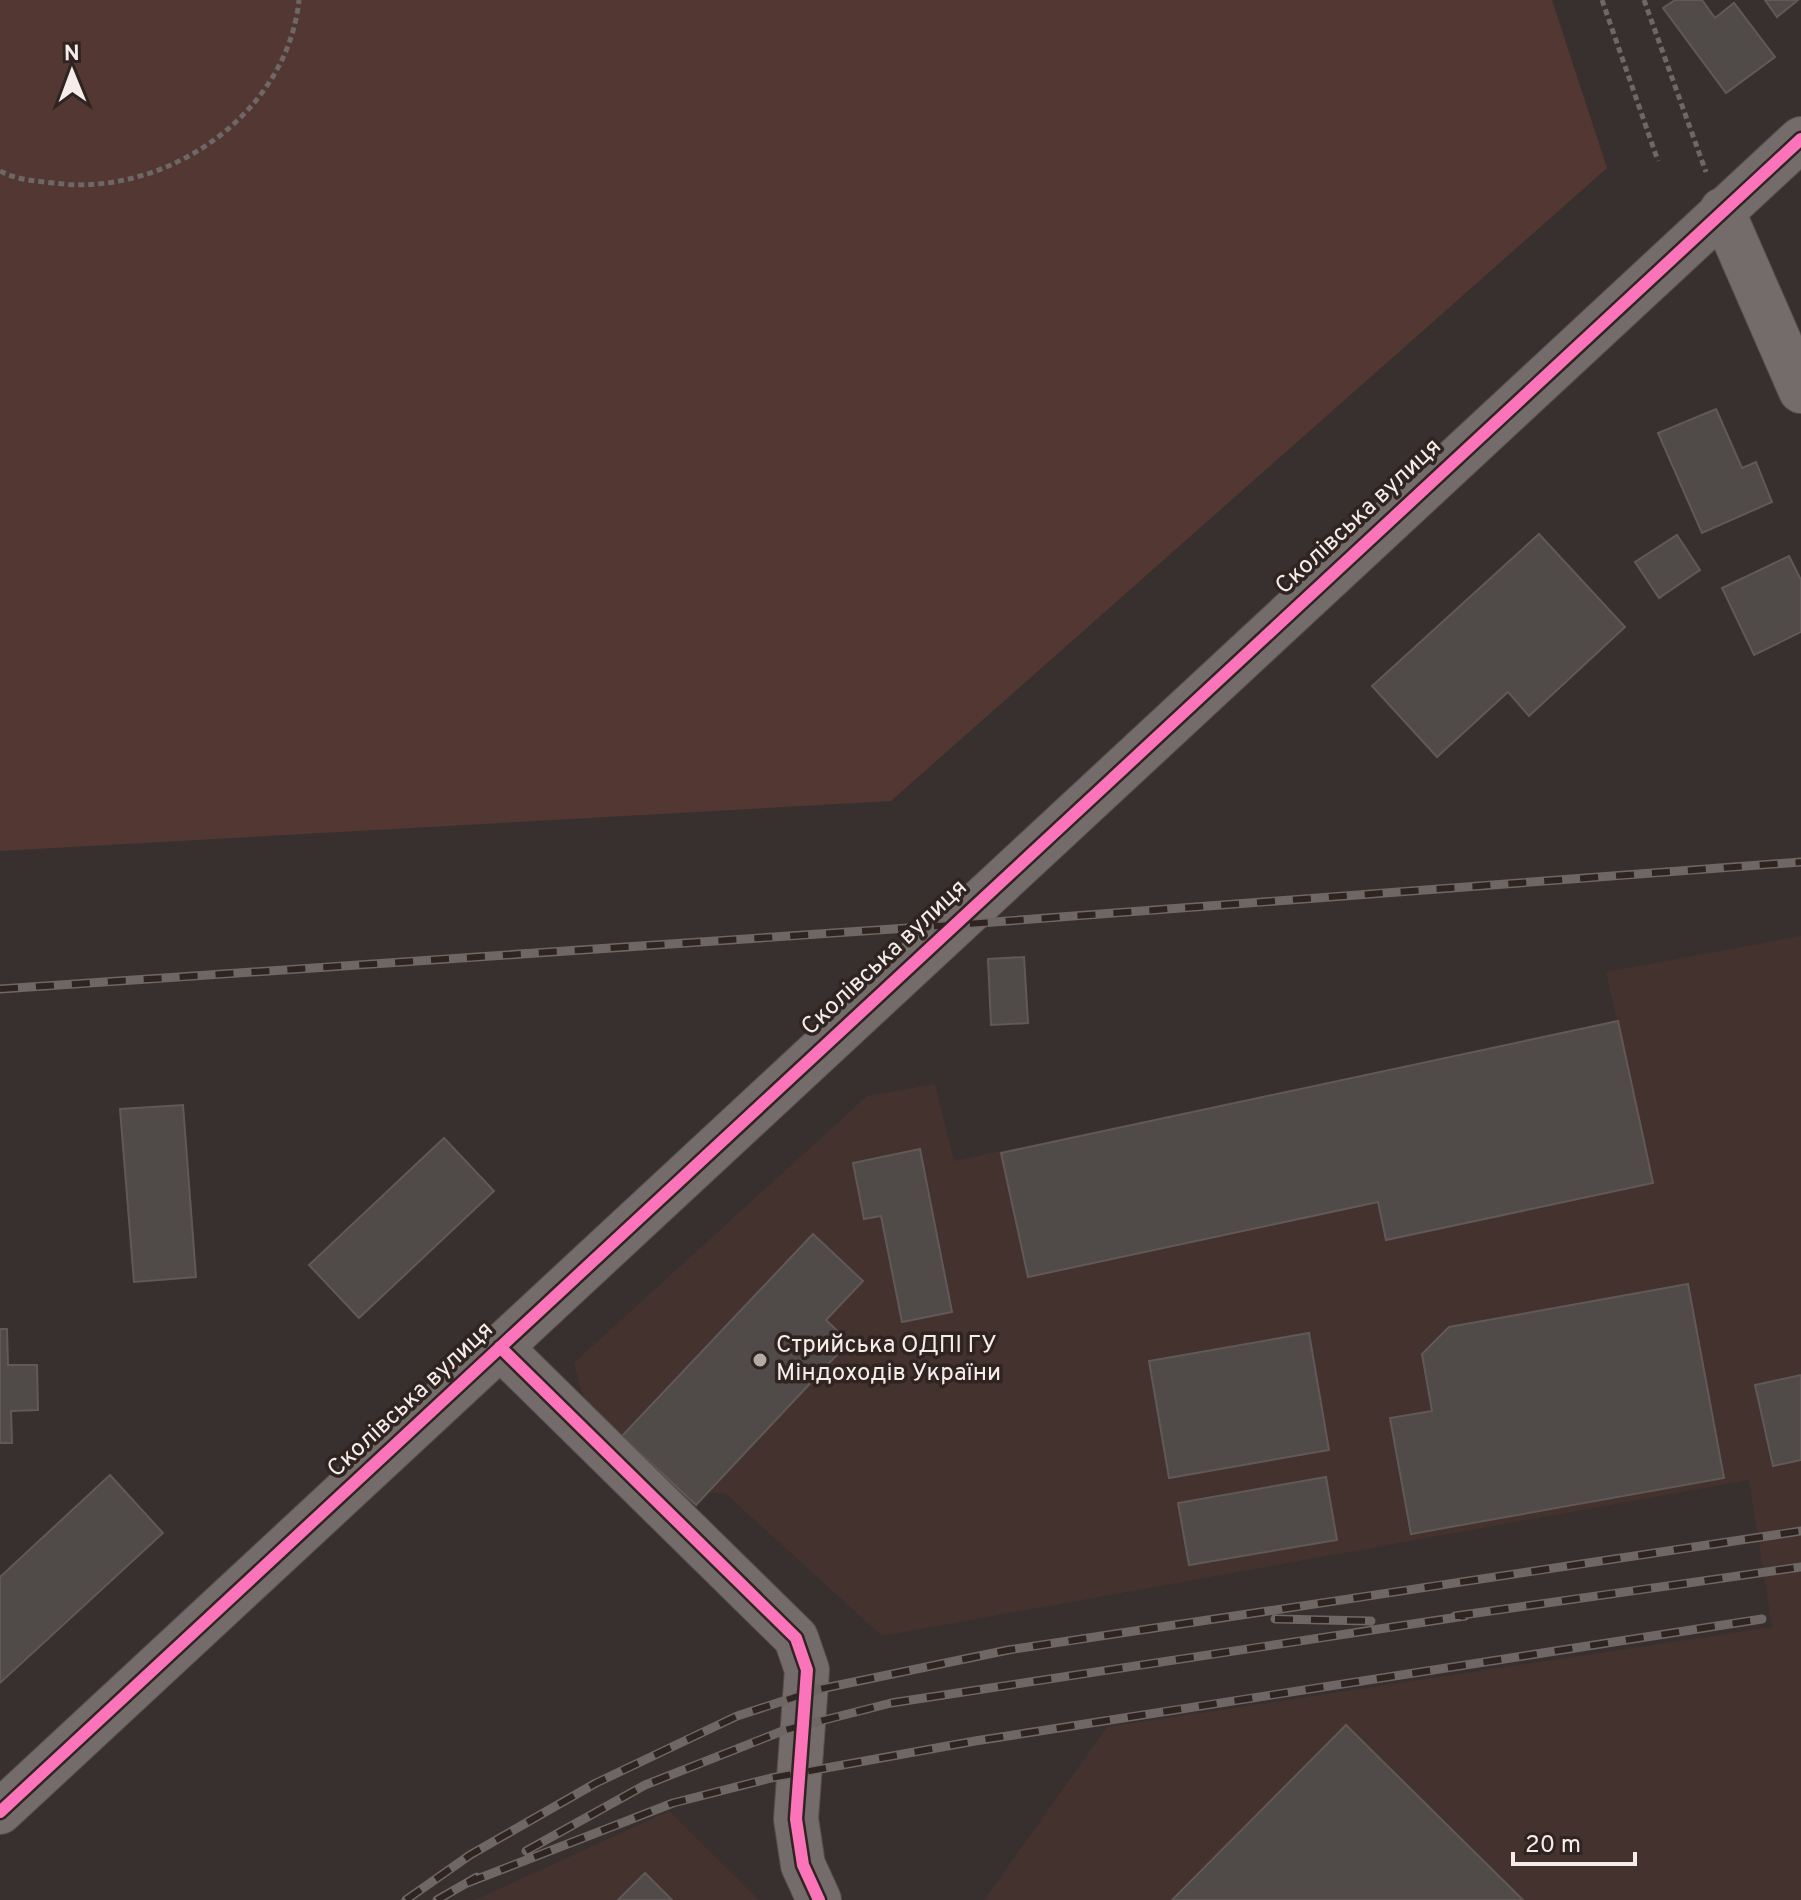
<svg xmlns="http://www.w3.org/2000/svg" width="1801" height="1900" font-family="Overpass,sans-serif">
<rect width="100%" height="100%" fill="#38302e"/>
<path fill="#44322e" d="M1801,936V1900H984L1107,1727L1772,1627L1749,1480L882,1636L725,1493H681L587,1412L574,1363L867,1096L935,1084L954,1161L1617,1021L1606,972Z
M669,1811L759,1900H475Z"/>
<path fill="#523732" d="M0,0H1552L1607,168L891,801L0,851Z"/>
<path fill="#504a48" stroke="#605958" stroke-width="2" d="M1675,0H1702L1715,18L1734,3L1775,57L1726,93L1663,8Z
M1765,0H1798L1777,17Z
M1716,409L1742,468L1756,462L1772,502L1702,533L1658,433Z
M1539,534L1625,627L1529,716L1508,692L1437,757L1372,686Z
M1677,535L1700,570L1659,598L1635,562Z
M1789,556L1801,580V632L1754,655L1722,588Z
M1024,957L1028,1023L991,1025L988,959Z
M1618,1021L1653,1183L1386,1240L1378,1202L1028,1277L1001,1153Z
M183,1105L196,1277L134,1282L120,1109Z
M444,1138L494,1191L359,1318L309,1265Z
M920,1149L952,1312L902,1322L881,1216L864,1219L853,1163Z
M813,1234L863,1281L826,1320L849,1342L696,1505L622,1436Z
M1688,1284L1724,1478L1411,1534L1390,1418L1432,1411L1422,1354L1449,1327Z
M0,1329H7L8,1365H37L38,1410L11,1411L12,1443H0Z
M1309,1333L1329,1450L1169,1478L1149,1361Z
M1801,1375V1460L1773,1466L1755,1385Z
M110,1475L163,1533L0,1683V1577Z
M1326,1477L1337,1540L1189,1565L1178,1503Z
M1346,1725L1523,1900H1172Z
M645,1873L672,1900H618Z"/>
<g fill="none" stroke-linecap="round" stroke-linejoin="round">
<g stroke="#564f4e" stroke-width="46">
<path id="street" d="M1722,210L1801,391
M500,1347L796,1638L807,1670L796,1819L803,1865L819,1900"/>
</g>
<g stroke="#564f4e" stroke-width="46">
<path id="secondary" d="M0,1812L1801,139"/>
</g>
<path stroke="#6d6765" stroke-width="5" stroke-dasharray="6 4" stroke-linecap="butt" d="M1602,0L1658,161
M1644,0L1706,172
M0,171C17,180 35,181 54,183C165,198 287,115 299,0"/>
<use href="#street" stroke="#736c6a" stroke-width="44"/>
<use href="#secondary" stroke="#736c6a" stroke-width="44"/>
<g stroke="#6e6766" stroke-width="9">
<path id="rail" d="M0,989L953,925L1801,862
M1455,1616L1801,1567
M1275,1619L1371,1621
M526,1851L645,1785L785,1730L891,1703L1465,1616
M467,1883L673,1803L771,1778L975,1741L1762,1619
M406,1900L470,1855L596,1783L737,1716L820,1689L1008,1650L1801,1531
M437,1900L477,1877"/>
</g>
<use href="#rail" stroke="#302421" stroke-width="6" stroke-dasharray="18" stroke-linecap="butt"/>
<g stroke="#302421" stroke-width="17">
<path id="cycleway" d="M500,1347L796,1638L807,1670L796,1819L803,1865L819,1900
M0,1812L1801,139"/>
</g>
<use href="#cycleway" stroke="#fb73b8" stroke-width="12"/>
</g>
<circle fill="#b4aba9" stroke="#302421" stroke-width="3" cx="760" cy="1360" r="8"/>
<g text-anchor="middle" dominant-baseline="central" stroke-width="7" stroke-linejoin="round" paint-order="stroke">
<g font-size="24" fill="#f6edeb" stroke="#302421">
<text transform="translate(1359 517) rotate(-43)">Сколівська вулиця</text>
<text transform="translate(885 958) rotate(-43)">Сколівська вулиця</text>
<text transform="translate(411 1400) rotate(-43)">Сколівська вулиця</text>
</g>
<g font-size="24" fill="#f6edeb" stroke="#302421" text-anchor="start">
<text x="776" y="1346">Стрийська ОДПІ ГУ<tspan x="776" dy="28">Міндоходів України</tspan></text>
</g>
</g>
<g transform="translate(72 72) rotate(359)" stroke="#302421" stroke-width="6" paint-order="stroke">
<path d="M0-6L14 30L0 20L-14 30Z" fill="#f6edeb"/>
<text y="-12" font-size="22" font-weight="bold" text-anchor="middle" fill="#f6edeb">N</text>
</g>
<path d="M1513 1852v12h122v-12" fill="none" stroke="#f6edeb" stroke-width="4"/>
<text x="1525" y="1852" font-size="24" fill="#f6edeb" stroke="#302421" stroke-width="6" paint-order="stroke">20 m</text>
</svg>
